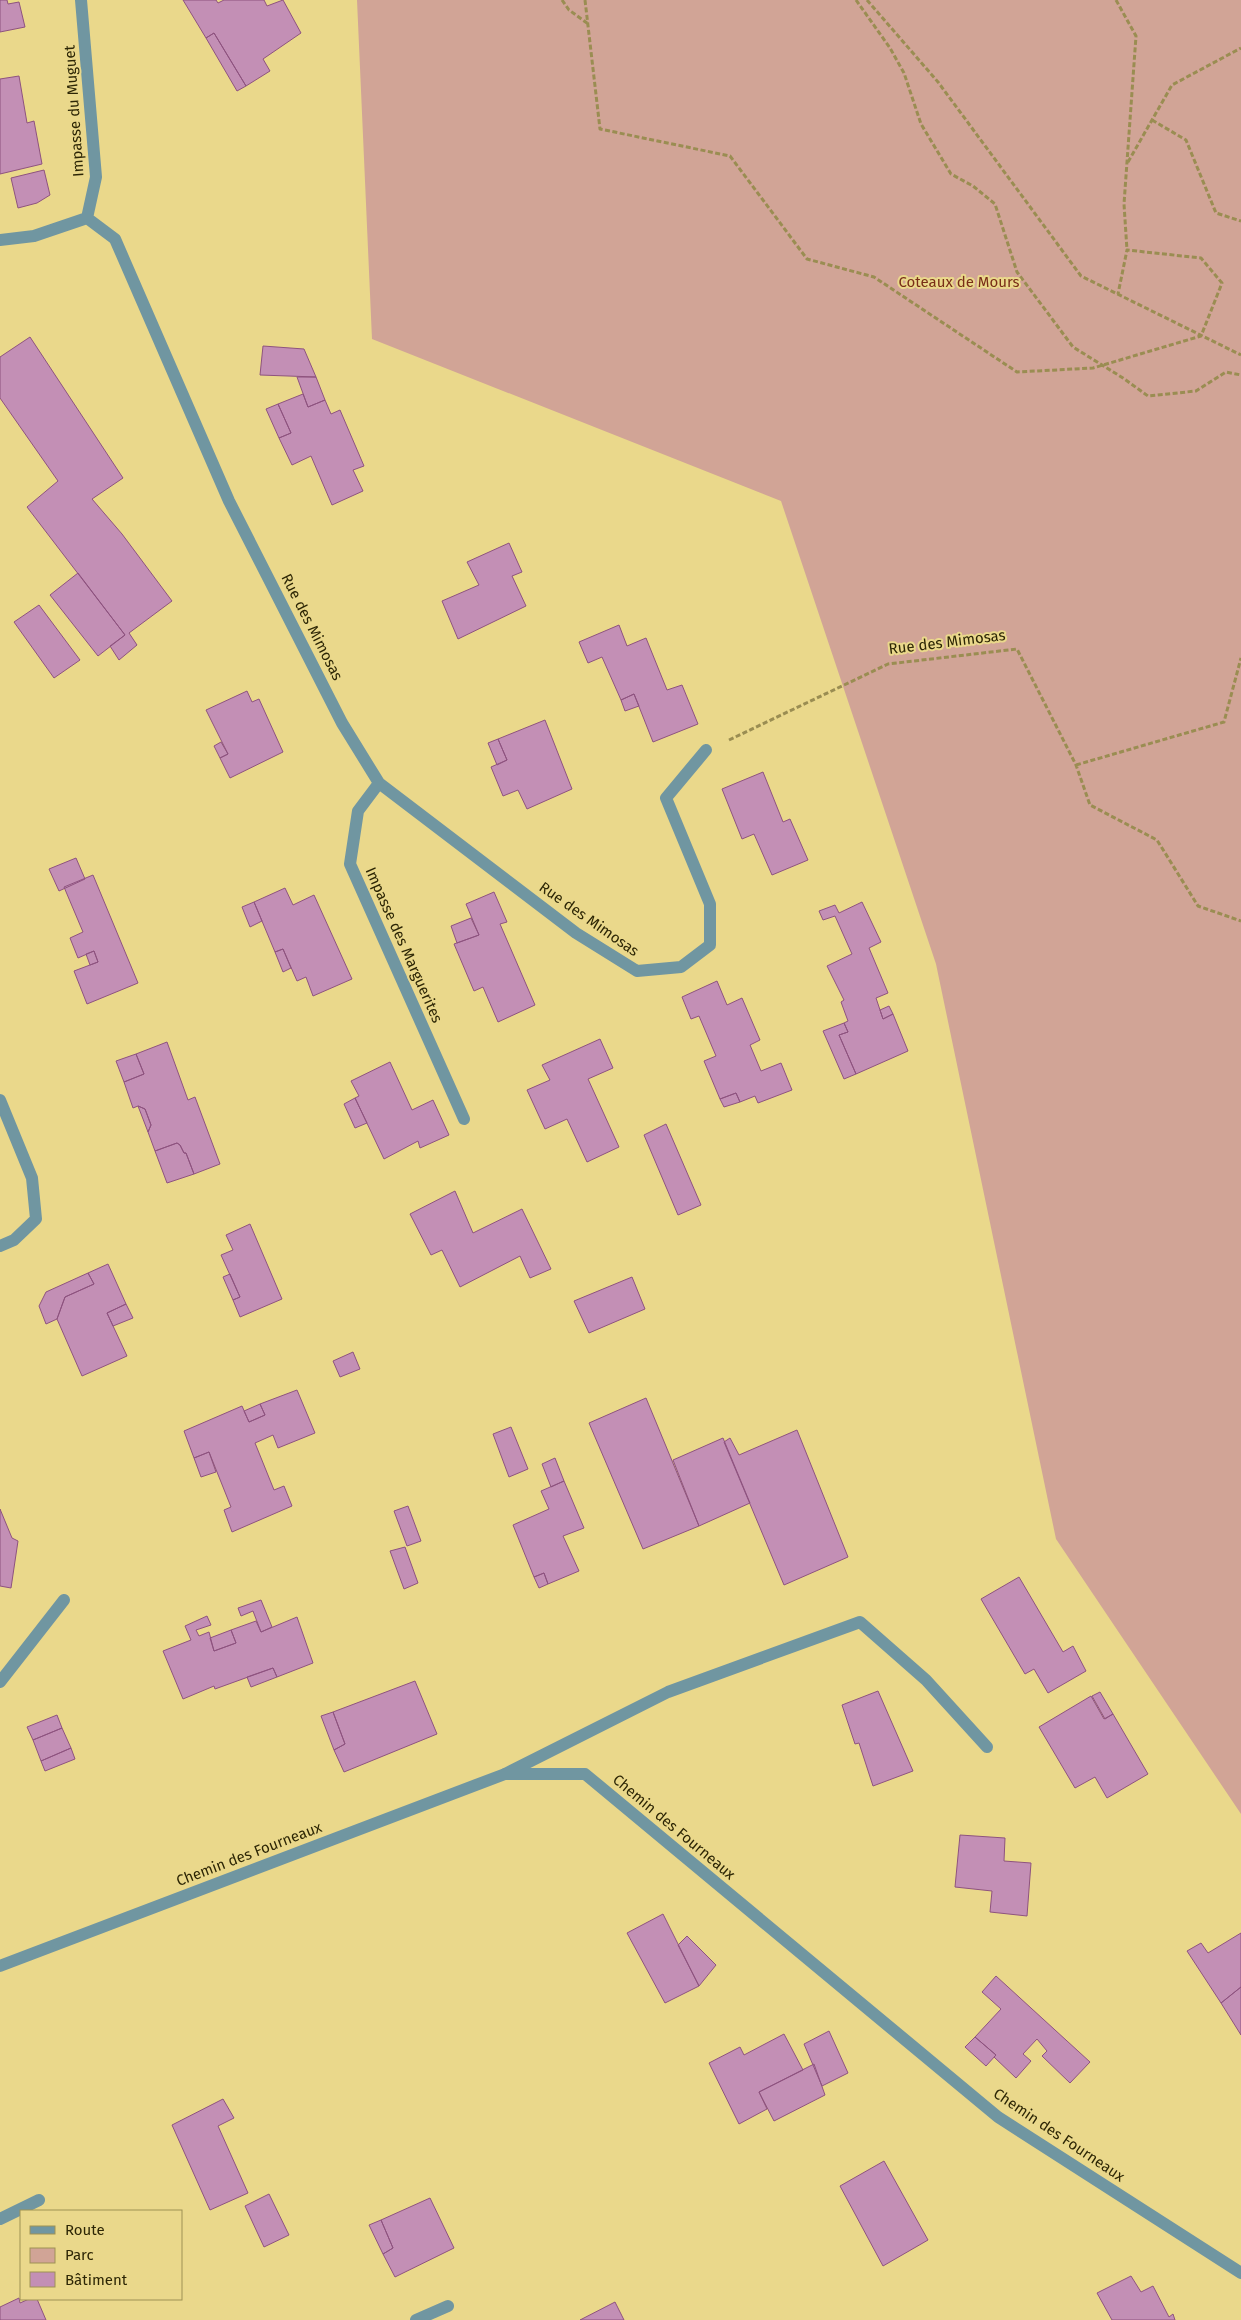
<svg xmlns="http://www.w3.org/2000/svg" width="1241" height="2320" font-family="'Fira Sans',sans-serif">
<rect width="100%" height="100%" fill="#ead88b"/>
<path fill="#d1a496" d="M357,0H1241V1814L1056,1539L936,964L781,501L372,339Z"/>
<path fill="#c38fb5" stroke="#8e537f" d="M0,0H7L8,4L19,2L25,27L0,32Z
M183,0H216L218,3L224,0H264L267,6L283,0L301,33L263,59L270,71L246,86L214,33L206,38Z
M214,33L246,86L237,91L206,38Z
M19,76L27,123L34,121L42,164L0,174V79Z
M44,170L50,195L37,203L18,208L11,178Z
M30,337L123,478L92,499L122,534L172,601L129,633L137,645L119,660L110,646L125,635L27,507L58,481L0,398V357Z
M263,346L304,349L316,377L260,375Z
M297,377H316L325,400L308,407Z
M303,394L308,407L325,400L331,414L340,410L364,466L353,470L363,491L332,505L311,456L292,465L279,438L291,433L278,404Z
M278,404L291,433L279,438L266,409Z
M509,543L522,572L512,576L526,606L458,639L442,601L479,585L467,562Z
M78,573L125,635L98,656L50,595Z
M39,605L80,660L54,678L14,622Z
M619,625L627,646L646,638L667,690L682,685L698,724L653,742L634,694L621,700L602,657L588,663L579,642Z
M247,691L252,702L259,699L283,752L230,778L220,758L228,754L206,710Z
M634,694L639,706L625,711L621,700Z
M545,720L572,789L527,809L518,790L503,796L491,767L507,760L498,739Z
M498,739L507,760L497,765L488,743Z
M221,742L228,754L220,758L214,746Z
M763,772L783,822L790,819L808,860L772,875L754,834L742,839L722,789Z
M76,858L85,879L59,891L49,869Z
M93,875L138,983L87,1004L74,971L98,962L94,951L78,958L70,938L83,932L64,887Z
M285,888L293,905L314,895L352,979L313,996L306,977L297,981L283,949L275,952L254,902Z
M494,892L507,922L500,924L535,1005L498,1022L483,987L474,991L454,944L479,935L466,904Z
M254,902L262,921L250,927L242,907Z
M862,902L881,942L869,948L888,993L876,998L883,1019L893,1014L908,1051L856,1074L839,1035L848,1032L844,1023L848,1021L841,1002L844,1000L827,966L852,954L835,916L823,920L819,911L835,905L839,913Z
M471,918L479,935L457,943L451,926Z
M283,949L291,968L283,972L275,952Z
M94,951L98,962L90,965L86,954Z
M717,981L727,1005L742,998L760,1040L750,1045L761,1071L781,1063L792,1090L758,1103L755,1096L740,1102L736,1093L720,1099L704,1061L716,1056L699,1016L691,1019L682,997Z
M889,1006L893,1014L883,1019L880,1010Z
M844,1023L848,1032L839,1035L856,1074L844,1079L823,1031Z
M600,1039L613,1068L588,1079L619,1147L587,1162L567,1119L545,1129L527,1090L550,1080L542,1065Z
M167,1042L188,1100L195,1097L220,1164L194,1174L186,1153H184L180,1145L177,1143L155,1151L148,1132L151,1125L145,1109L138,1106L133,1108L124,1082L144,1074L136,1054Z
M136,1054L144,1074L124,1082L116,1061Z
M390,1062L412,1110L433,1100L449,1135L420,1148L418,1141L384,1159L355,1098L359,1096L351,1081Z
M736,1093L740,1102L724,1107L720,1099Z
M355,1098L367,1123L355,1128L344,1104Z
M138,1106L145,1109L151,1125L148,1132Z
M666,1124L701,1205L678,1215L644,1135Z
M177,1143L180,1145L184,1153H186L194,1174L167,1183L155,1151Z
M455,1191L473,1233L522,1209L551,1269L530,1278L520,1256L460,1287L442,1250L431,1255L410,1214Z
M250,1224L282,1299L240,1317L233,1300L240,1297L221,1255L233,1250L226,1235Z
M108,1264L126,1304L107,1313L127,1356L82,1376L57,1319L65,1297L94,1284L88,1273Z
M88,1273L94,1284L65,1297L57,1319L46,1324L39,1306L46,1292Z
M230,1274L240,1297L233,1300L223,1277Z
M632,1277L645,1309L589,1333L574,1301Z
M126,1304L133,1318L113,1326L107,1313Z
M353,1352L360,1369L340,1377L333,1361Z
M297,1390L315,1433L278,1448L273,1435L255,1443L274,1490L284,1486L292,1506L232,1532L224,1510L231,1507L209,1452L194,1458L184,1431L242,1406L249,1422L265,1415L260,1404Z
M646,1398L699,1526L643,1549L589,1423Z
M260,1404L265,1415L249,1422L244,1411Z
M511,1427L528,1469L509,1477L493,1434Z
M797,1430L848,1557L784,1585L724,1442L730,1438L739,1455Z
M723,1438L750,1503L699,1526L673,1460Z
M209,1452L216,1472L201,1477L194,1458Z
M555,1458L564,1481L551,1487L542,1464Z
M564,1481L584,1528L563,1536L579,1571L548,1584L544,1573L534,1577L513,1525L549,1509L541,1491Z
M408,1506L421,1541L407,1546L394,1511Z
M0,1509L12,1538L18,1541L11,1588L0,1586Z
M405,1547L418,1583L404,1589L390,1551Z
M544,1573L548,1584L539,1588L534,1577Z
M1019,1577L1063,1652L1073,1646L1086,1671L1048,1693L1034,1669L1025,1674L981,1599Z
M261,1600L272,1627L261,1632L253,1611L241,1616L238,1608Z
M207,1616L211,1625L196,1630L199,1636L209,1632L214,1651L236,1643L231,1630L256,1621L261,1632L297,1617L313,1663L277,1677L273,1668L215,1689L214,1686L183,1699L163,1651L191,1640L185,1626Z
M231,1630L236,1643L214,1651L210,1638Z
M273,1668L277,1677L251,1687L247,1677Z
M415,1681L437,1734L344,1772L334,1750L345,1744L333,1712Z
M878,1691L913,1771L873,1786L859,1743L855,1744L842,1705Z
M1100,1692L1113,1714L1105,1719L1092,1696Z
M1091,1696L1104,1719L1113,1714L1148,1774L1107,1798L1095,1777L1075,1788L1039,1727Z
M333,1712L345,1744L334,1750L321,1716Z
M57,1715L62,1728L33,1740L27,1727Z
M62,1728L71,1748L41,1761L33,1740Z
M71,1748L75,1759L45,1771L41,1761Z
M960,1835L1005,1838L1004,1861L1031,1863L1027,1916L990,1912L992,1891L955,1887Z
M663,1914L699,1986L665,2003L627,1933Z
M1241,1933V1987L1221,2003L1187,1951L1201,1943L1208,1953Z
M687,1936L716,1965L699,1986L678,1945Z
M996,1976L1090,2062L1070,2083L1042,2056L1047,2051L1037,2039L1023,2054L1031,2061L1016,2078L994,2057L996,2055L975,2037L1001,2009L982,1992Z
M1241,1987V2035L1221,2003Z
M829,2031L848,2073L822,2086L804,2044Z
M784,2034L803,2070L759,2092L767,2109L739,2124L709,2063L740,2047L744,2055Z
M975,2037L996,2055L986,2066L965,2047Z
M814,2064L825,2095L774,2121L759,2092Z
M223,2099L234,2118L218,2126L248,2193L210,2210L172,2125Z
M884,2161L928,2240L883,2266L840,2186Z
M269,2194L289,2235L264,2247L245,2206Z
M430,2198L454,2248L395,2277L383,2254L393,2248L381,2220Z
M381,2220L393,2248L383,2254L369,2225Z
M1131,2276L1141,2292L1153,2286L1169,2317L1173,2314L1175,2320H1112L1097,2293Z
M19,2298L20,2303L29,2299H37L46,2320H0V2307Z
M615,2302L624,2320H580Z"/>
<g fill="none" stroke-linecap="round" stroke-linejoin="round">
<path stroke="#9a8d52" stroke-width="3" stroke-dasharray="5 2.5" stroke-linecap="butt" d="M562,0L569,10L587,23
M585,0L600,129L730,156L807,259L874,277L1017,372L1093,368L1201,336L1222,283L1201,258L1127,250L1118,294
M856,0L890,48L904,73L921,124L951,174L973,186L995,204L1017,272L1073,347L1123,378L1148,396L1196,391L1226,372L1241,375
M867,0L938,82L1081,276L1241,355
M1116,0L1136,36L1124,204L1127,250
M1152,120L1186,140L1216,213L1241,221
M1128,162L1172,85L1241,48
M729,740L888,664L1017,649L1076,765L1090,805L1157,840L1198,906L1241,921
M1076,765L1224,722L1241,658"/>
<path stroke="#7096a1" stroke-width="12" d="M0,1682L64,1600
M505,1774L668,1692L860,1622L926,1680L987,1747
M0,2219L39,2200
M416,2320L448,2306"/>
<path stroke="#7096a1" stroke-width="12" d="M81,0L96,177L87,218
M0,240L34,236L87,218L115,239L229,501L342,723L379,783L576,933L637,971L681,967L710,945V904L666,798L706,750
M379,783L358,811L350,864L464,1119
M0,1100L32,1178L36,1219L14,1240L0,1246
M0,1966L505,1774H585L998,2117L1241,2273"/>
</g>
<g text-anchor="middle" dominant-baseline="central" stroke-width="4" stroke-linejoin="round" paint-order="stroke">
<g font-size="15" fill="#2d2605" stroke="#ead88b">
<text transform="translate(74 111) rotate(-94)">Impasse du Muguet</text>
<text transform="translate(312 627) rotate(63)">Rue des Mimosas</text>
<text transform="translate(947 642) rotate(-7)">Rue des Mimosas</text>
<text transform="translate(589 919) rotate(35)">Rue des Mimosas</text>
<text transform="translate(404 945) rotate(66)">Impasse des Marguerites</text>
<text transform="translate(674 1827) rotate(40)">Chemin des Fourneaux</text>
<text transform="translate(249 1854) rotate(-21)">Chemin des Fourneaux</text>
<text transform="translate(1059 2135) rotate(34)">Chemin des Fourneaux</text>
</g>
<g font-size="15" fill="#792e18" stroke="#ead88b">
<text x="959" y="282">Coteaux de Mours</text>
</g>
</g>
<rect x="20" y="2210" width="162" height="90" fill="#ead88b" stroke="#9e9155"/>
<rect x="30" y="2226" width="25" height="8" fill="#7096a1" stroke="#9e9155"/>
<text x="65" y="2235" font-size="15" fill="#2d2605">Route</text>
<rect x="30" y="2248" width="25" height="15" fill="#d1a496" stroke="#9e9155"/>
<text x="65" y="2260" font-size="15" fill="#2d2605">Parc</text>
<rect x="30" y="2272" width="25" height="15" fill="#c38fb5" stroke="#9e9155"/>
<text x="65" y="2285" font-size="15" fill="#2d2605">Bâtiment</text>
</svg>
